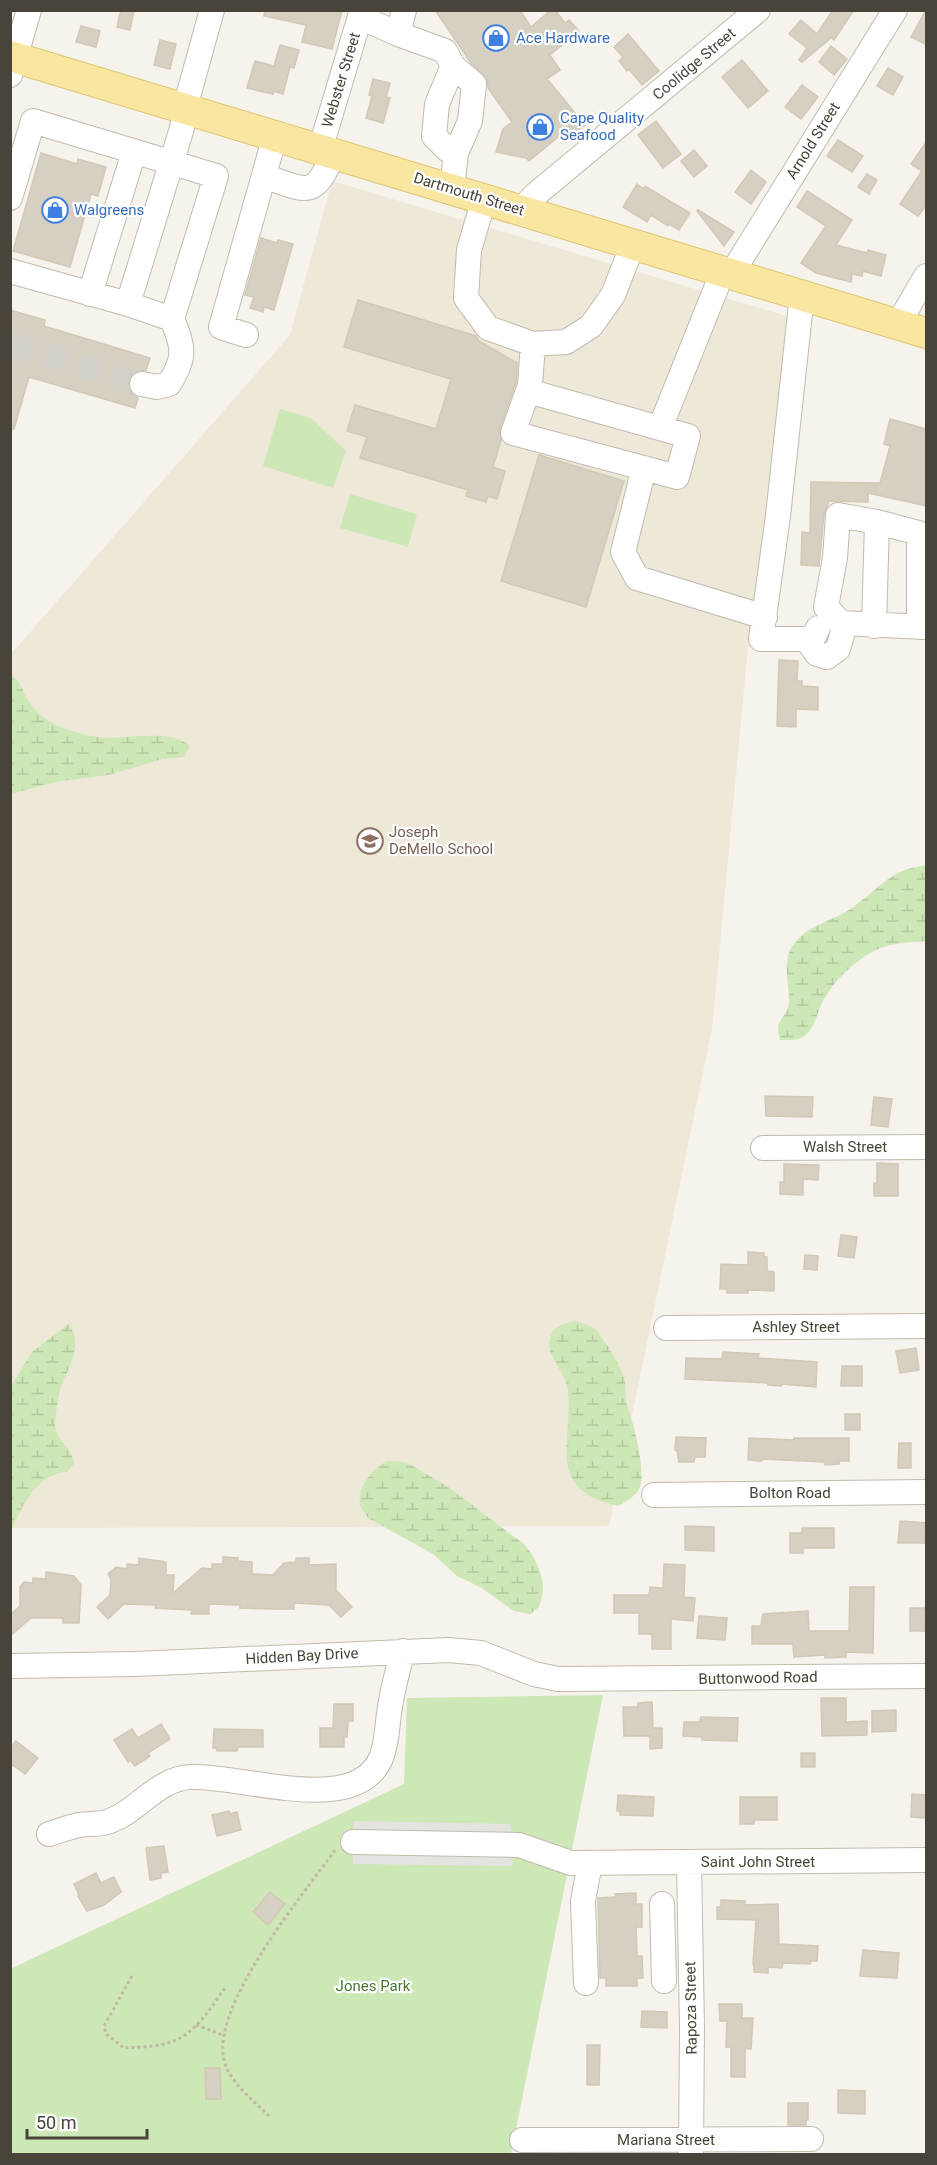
<svg xmlns="http://www.w3.org/2000/svg" width="937" height="2165" font-family="Roboto,sans-serif">
<defs>
<pattern id="wetland-marsh" width="20" height="14" patternUnits="userSpaceOnUse" patternTransform="scale(1.5)"><rect width="20" height="14" fill="#cee7b7"/><path d="M1 5h8M5 5V1M11 12h8M15 12V8" fill="none" stroke="#b2c79e"/></pattern>
</defs>
<rect width="100%" height="100%" fill="#f5f3ec"/>
<path fill="#ede8d7" d="M332,181L793,318L764,646L748,647L712,1029L609,1526L11,1528V654L290,335Z"/>
<path fill="url(#wetland-marsh)" d="M10,674C20,679 22,691 28,700C41,722 67,731 91,736C117,743 169,726 190,746L184,757L163,759L108,775L56,782L11,794Z
M926,865V941C910,942 891,943 876,950C853,961 828,986 819,1010C815,1021 813,1030 803,1037C797,1041 787,1040 780,1040C773,1019 787,1019 789,1003C790,985 782,965 791,948C805,925 832,922 852,908C868,897 883,880 900,872C908,868 918,867 926,865Z
M575,1321C581,1323 591,1325 596,1330C606,1343 618,1361 624,1377C627,1387 624,1399 628,1409C634,1424 647,1474 639,1489C635,1497 625,1502 618,1506C543,1490 574,1441 568,1389C565,1371 545,1356 550,1338C552,1327 565,1323 575,1321Z
M69,1324C83,1345 70,1365 61,1386C58,1396 56,1412 55,1423C55,1441 72,1445 74,1464L67,1472C37,1473 21,1508 11,1531V1386L33,1351Z
M387,1461L406,1462L447,1486L517,1539C531,1546 543,1573 543,1588C543,1594 541,1601 539,1607L530,1614L514,1611L480,1587L457,1576L433,1554L368,1518L360,1506C358,1485 371,1471 387,1461Z"/>
<path fill="#cee7b7" d="M280,409L311,418L346,451L333,488L263,466Z
M350,494L417,514L408,547L340,528Z
M603,1695L511,2154H11L10,1969L404,1784L407,1698Z"/>
<path fill="#e4e3e0" d="M354,1821L510,1824L513,1866L353,1864Z"/>
<path fill="#d6d0c2" stroke="#d1c8b5" stroke-width="1.5" d="M121,10H134L130,30L117,27Z
M265,10H342L332,49L302,42L306,25L264,16Z
M435,10H520L531,27L551,10H555L565,23L569,20L579,31L550,55L560,70L547,79L585,125L568,139L563,133L529,161L526,158L496,152L503,129L512,122L488,88L487,78L471,63Z
M833,10H854L834,40L831,38L802,62L799,60L807,48L789,34L801,20L817,34Z
M926,10H927V45L911,37Z
M81,26L100,31L96,47L76,42Z
M628,34L659,71L642,85L629,69L627,71L619,61L623,57L614,47Z
M160,40L176,44L170,69L154,65Z
M280,45L299,50L294,68L290,67L283,94L274,91L273,94L247,88L255,61L274,66Z
M831,46L847,59L834,75L819,62Z
M742,60L768,91L748,108L722,77Z
M888,68L903,77L893,95L877,86Z
M373,79L390,83L386,97L390,98L383,123L366,118L372,96L369,95Z
M802,85L818,97L801,119L785,107Z
M656,121L681,154L663,168L638,135Z
M838,140L863,156L852,172L827,156Z
M927,141V204L918,216L900,204L922,171L911,164Z
M694,150L707,166L694,177L681,161Z
M41,153L77,164L78,159L106,167L98,196L91,194L70,267L13,251Z
M751,170L766,182L751,204L735,192Z
M867,174L877,180L869,194L858,187Z
M637,184L644,189L645,186L690,213L679,230L669,224L668,226L651,215L647,222L623,207Z
M807,191L852,220L836,245L867,253L868,250L886,255L881,276L863,271L862,276L852,274L851,282L816,273L801,263L826,226L797,207Z
M698,210L734,232L724,246L697,211Z
M261,238L277,243L278,240L293,244L274,310L264,307L263,312L250,308L254,297L245,295Z
M358,300L476,336L479,341L517,363L516,382L500,428L501,440L493,467L505,471L497,499L488,496L486,502L466,496L468,490L360,458L367,437L347,431L355,405L436,429L451,379L344,347Z
M10,310L45,320L44,326L150,358L146,370L137,371L131,375L128,381L129,389L132,394L138,398L135,408L29,377L14,429H10Z
M890,419L927,429V506L868,493V502L829,501L824,514L819,566L801,565L802,532L810,533L811,482L880,483L890,446L884,444Z
M539,455L624,481L586,607L501,581Z
M779,660L798,661L797,681H802V686L818,687V710L796,709V727L777,726Z
M765,1096L813,1097L812,1117L766,1116Z
M874,1097L892,1099L888,1127L871,1125Z
M877,1163L898,1164V1196H874V1183H877Z
M784,1164L819,1165L818,1180L803,1179V1195L780,1194V1182H784Z
M841,1235L857,1237L854,1258L838,1256Z
M748,1252L764,1253V1257H767V1271L774,1272V1291L748,1290V1293H727V1289H720L721,1264L748,1265Z
M805,1255L818,1256L817,1270L804,1269Z
M916,1348L919,1370L900,1373L896,1351Z
M723,1352L759,1354L758,1358L817,1362L816,1387L782,1384L781,1386L768,1385V1383L685,1379L686,1358L722,1359Z
M842,1366H862V1386H841Z
M845,1414H860V1430H845Z
M676,1437L706,1438L705,1457H695L694,1462H679L677,1451L675,1450Z
M749,1438L794,1440V1438H849V1461H839V1464L825,1465V1462L763,1459L762,1461L748,1460Z
M899,1443H911V1468H898Z
M900,1521L927,1523V1543H898Z
M685,1526L714,1527V1551L685,1550Z
M802,1528H834V1548H803V1553H790V1533H802Z
M223,1557L238,1558L237,1561L252,1562V1574L273,1575L284,1563L296,1562V1558H309V1565L336,1564V1590L352,1607L341,1617L329,1605L294,1603V1609H277L240,1608V1605L209,1604V1614H191L192,1610L155,1608L156,1605L124,1604L108,1619L97,1607L110,1595L111,1580L108,1574L116,1567L127,1569V1564L139,1565V1558L166,1562V1575H174L173,1593L202,1568L212,1569V1564H223Z
M664,1564L685,1565L684,1597L695,1598L693,1621L671,1619V1649H652V1634H639V1613H614V1595H649L650,1587L663,1588Z
M46,1572L74,1576L81,1585L79,1623H63V1618H31L10,1636V1615L20,1606V1587L24,1582L33,1583V1578L46,1579Z
M850,1587H874L873,1653L846,1652V1657L825,1658V1655L794,1657L793,1644H752V1626H761L763,1614L808,1611L809,1631H849Z
M910,1608H927V1631H910Z
M699,1616L727,1618L725,1640L697,1638Z
M821,1698H846V1722L867,1721V1735L822,1736Z
M652,1702L653,1728H662V1748L650,1749V1736H624L623,1707H638V1703Z
M334,1704H353V1721H348L347,1737H344V1747H320V1728H333Z
M896,1710V1731L872,1732V1711Z
M701,1717L738,1718L737,1741L702,1740V1737L683,1736L684,1722H700Z
M161,1724L170,1739L148,1753L150,1756L135,1766L130,1760L128,1762L114,1740L132,1729L138,1738Z
M214,1729L263,1730V1747H238L237,1751H217V1748H213Z
M16,1741L38,1758L25,1774L10,1763V1748Z
M801,1753H815V1767H801Z
M912,1794L927,1795V1818L911,1817Z
M618,1795L654,1797L653,1816L620,1815V1811H617Z
M740,1797H777V1820H754V1824H740Z
M229,1811L230,1814L237,1812L241,1830L217,1836L212,1815Z
M164,1846L168,1872L161,1873V1878L150,1880L146,1848Z
M96,1873L101,1883L114,1877L121,1892L104,1905L87,1911L78,1896L79,1895L74,1884Z
M270,1892L285,1904L268,1925L253,1912Z
M636,1893V1904H642V1927H636L637,1956H642L643,1978H637V1986H606V1978H600L598,1898L616,1897L615,1894Z
M721,1900L745,1901V1905L778,1904L779,1944L818,1946L817,1961H811L810,1964L783,1963L782,1968L768,1967V1973L754,1972V1964H753L756,1920L717,1919V1907H721Z
M863,1950L899,1953L897,1978L860,1976Z
M719,2004H742V2018H753L751,2049L745,2048V2077H731V2047H726L727,2021H720Z
M642,2011L667,2012V2028L641,2027Z
M587,2045H600L599,2085H587Z
M205,2068H220L221,2099H206Z
M838,2090L865,2091V2114L838,2113Z
M788,2103H808V2120H806V2125H788Z"/>
<g fill="none" stroke-linecap="round" stroke-linejoin="round">
<path stroke="#d3d0c8" stroke-width="24" stroke-dasharray="24 12" stroke-linecap="butt" d="M10,344L142,384"/>
<g stroke="#c0bbaf" stroke-width="26">
<path id="minor" d="M360,17L398,34L445,51L453,66L437,104L434,136L448,150L456,153L452,189
M398,34L404,10
M453,66L474,84L470,121L456,153
M10,75L29,10
M320,150L362,10
M264,176C305,190 314,201 333,154
M10,198L33,121L216,176L172,319L128,304L182,128L189,93L212,10
M484,199L469,250L466,298L488,328L533,344L566,342L591,326L613,295L633,244
M521,210L535,195L758,10
M10,271L128,304
M732,273L895,10
M90,294L134,152
M802,295L778,516L761,639H812
M898,324L926,276
M246,335L221,327L275,136
M142,384L157,387L169,384C186,357 184,348 172,319
M528,391L688,436L677,477L513,433L530,385L533,344
M660,428L723,271
M644,468L623,552L637,578L765,617
M877,522L919,533V627
M874,626L877,522L838,515L835,558L826,607L841,623L926,627
M818,628L810,644L817,654L827,657L838,649L845,624
M763,1148L926,1147
M666,1328L926,1326
M654,1495L926,1492
M10,1666L135,1664L448,1650L481,1653L534,1674L558,1679L926,1676
M49,1834C59,1831 69,1827 79,1825C88,1823 98,1825 107,1822C137,1813 156,1779 190,1777C240,1774 356,1818 381,1758C387,1743 387,1729 389,1713C392,1692 397,1672 403,1651
M353,1842L519,1845L571,1863L926,1860
M689,1862L692,2028L691,2154
M662,1904L664,1981
M586,1983L583,1901L590,1863
M522,2140L811,2139"/>
</g>
<g stroke="#dec571" stroke-width="32">
<path id="major" d="M10,56L926,333"/>
</g>
<path stroke="#c1b8a1" stroke-width="3" stroke-dasharray="3 3" stroke-linecap="butt" d="M132,1976L104,2026L106,2034L124,2048C141,2047 161,2047 176,2040C197,2031 212,2006 225,1988
M196,2025L223,2035
M269,2116C253,2100 229,2082 224,2060C211,2005 303,1895 335,1850"/>
<use href="#minor" stroke="#fff" stroke-width="24"/>
<use href="#major" stroke="#f9e6a1" stroke-width="30"/>
</g>
<defs>
<g id="shop-ring" transform="scale(1.35)"><circle r="9.5" fill="#fff" stroke="#3f7fe0" stroke-width="1.5"/><path d="M-5-2.5h2.3a2.7 3.5 0 0 1 5.4 0H5L5.5 6h-11ZM-1.5-2.5h3a1.5 2.3 0 0 0-3 0Z" fill="#3f7fe0"/></g>
<g id="school-ring" transform="scale(1.35)"><circle r="9.5" fill="#fff" stroke="#8d6e63" stroke-width="1.5"/><path d="M0-5L7-2L0 1L-7-2ZM-4 1L0 2.5L4 1V4Q0 6-4 4Z" fill="#8d6e63"/></g>
</defs>
<g fill-rule="evenodd">
<use href="#shop-ring" x="496" y="38"/>
<use href="#shop-ring" x="540" y="127"/>
<use href="#shop-ring" x="55" y="210"/>
<use href="#school-ring" x="370" y="841"/>
</g>
<g text-anchor="middle" dominant-baseline="central" stroke-width="4.5" stroke-linejoin="round" paint-order="stroke">
<g font-size="15" fill="#366cbe" stroke="#fff" text-anchor="start">
<text x="516" y="38">Ace Hardware</text>
<text x="560" y="118">Cape Quality<tspan x="560" dy="17">Seafood</tspan></text>
<text x="74" y="210">Walgreens</text>
</g>
<g font-size="15" fill="#49443a" stroke="#fff">
<text transform="translate(694 64) rotate(-40)">Coolidge Street</text>
<text transform="translate(341 80) rotate(-73)">Webster Street</text>
<text transform="translate(813 141) rotate(-58)">Arnold Street</text>
<text transform="translate(469 194) rotate(17)">Dartmouth Street</text>
<text x="845" y="1147">Walsh Street</text>
<text x="796" y="1327">Ashley Street</text>
<text x="790" y="1493">Bolton Road</text>
<text transform="translate(302 1656) rotate(-3)">Hidden Bay Drive</text>
<text transform="translate(758 1678) rotate(-1)">Buttonwood Road</text>
<text x="758" y="1862">Saint John Street</text>
<text transform="translate(691 2008) rotate(-91)">Rapoza Street</text>
<text x="666" y="2140">Mariana Street</text>
</g>
<g font-size="15" fill="#785e54" stroke="#fff" text-anchor="start">
<text x="389" y="832">Joseph<tspan x="389" dy="17">DeMello School</tspan></text>
</g>
<g font-size="15" fill="#46792f" stroke="#fff">
<text x="373" y="1986">Jones Park</text>
</g>
</g>
<rect width="937" height="2165" fill="none" stroke="#49443a" stroke-width="24"/>
<path d="M27 2129v9h120v-9" fill="none" stroke="#49443a" stroke-width="3"/>
<text x="36" y="2129" font-size="18" fill="#49443a" stroke="#ffffff" stroke-width="4.5" paint-order="stroke">50 m</text>
</svg>
